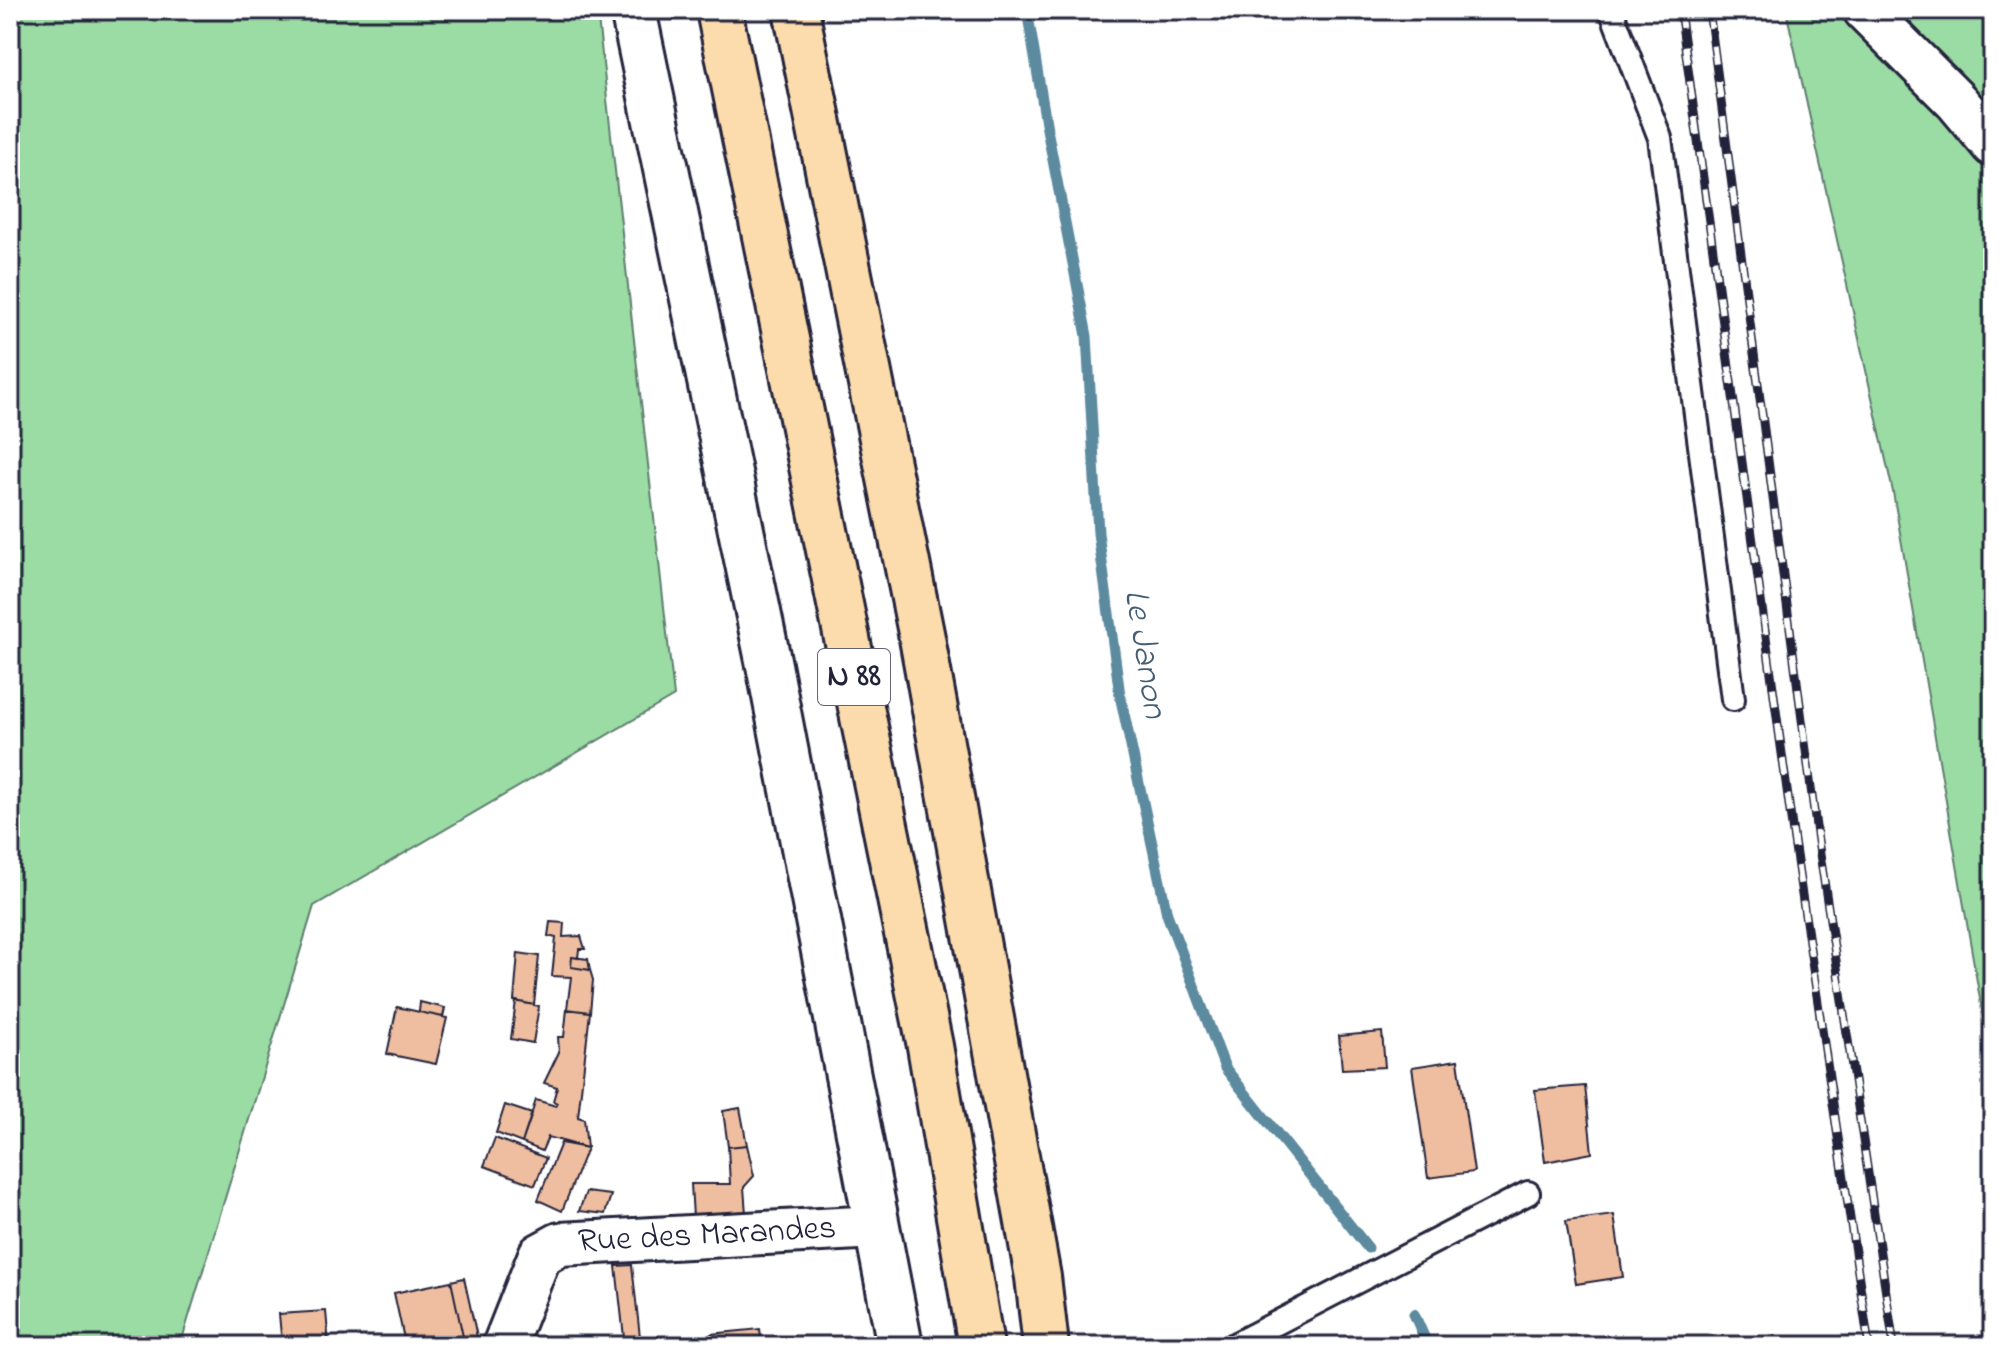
<svg xmlns="http://www.w3.org/2000/svg" width="2003" height="1356" font-family="'Indie Flower',sans-serif">
<rect width="100%" height="100%" fill="#fff"/>
<filter id="ink" filterUnits="userSpaceOnUse"><feTurbulence type="fractalNoise" baseFrequency=".0125" numOctaves="2"/><feDisplacementMap in="SourceGraphic" scale="16" xChannelSelector="R" yChannelSelector="G"/><feConvolveMatrix kernelMatrix="1 2 1 2 8 2 1 2 1" color-interpolation-filters="sRGB"/></filter>
<g filter="url(#ink)">
<path fill="#9bdba4" stroke="#5e7e70" stroke-width="2" d="M10,10H597L674,696L314,906L180,1346H10Z
M1786,10H1993V1075L1893,492Z"/>
<g fill="none" stroke-linecap="round" stroke-linejoin="round">
<path stroke="#5c8a9f" stroke-width="11" d="M1027,10L1047,129L1087,336L1098,533L1120,695L1167,914L1225,1068L1368,1248
M1414,1314L1428,1346"/>
</g>
<path fill="#efbea0" stroke="#22223b" stroke-width="2" d="M550,922L564,923L563,937L581,936L585,949H579L578,958L572,957L571,967L590,970L593,980L590,1012L567,1009L571,977L552,976L556,938L548,936Z
M518,953L539,956L534,1005L514,1001Z
M572,957L588,959L590,970L571,967Z
M516,1001L539,1006L533,1043L511,1039Z
M420,1002L445,1008L443,1017L419,1012Z
M397,1007L447,1018L436,1064L387,1054Z
M567,1009L590,1012L578,1117L584,1119L587,1148L548,1137L542,1151L522,1143L536,1100L556,1106L557,1103L553,1101L557,1087L544,1083L559,1052L558,1037H564Z
M1382,1032L1385,1067L1342,1069L1339,1036Z
M1458,1060L1474,1172L1428,1178L1412,1067Z
M1585,1086L1592,1153L1545,1162L1535,1090Z
M505,1105L532,1114L522,1143L496,1133Z
M740,1108L747,1145L728,1147L723,1111Z
M495,1138L546,1158L535,1185L484,1166Z
M561,1143L587,1148L562,1211L538,1200Z
M747,1145L754,1176L744,1187L746,1214L693,1217L691,1184H730L728,1147Z
M586,1192L611,1195L605,1214L579,1211Z
M1614,1215L1623,1277L1576,1284L1566,1221Z
M632,1265L641,1346H625L616,1266Z
M464,1278L479,1346H465L451,1281Z
M451,1281L465,1346H409L407,1338L404,1339L394,1293Z
M326,1311L329,1346H282L279,1314Z
M760,1329L762,1346H712L711,1334Z"/>
<g fill="none" stroke-linecap="round" stroke-linejoin="round">
<g stroke="#22223b" stroke-width="28">
<path id="lane" d="M1611,10L1660,138L1733,699
M1232,1346L1528,1193"/>
</g>
<g stroke="#22223b" stroke-width="48">
<g id="street">
<path d="M1865,10L1957,102L1993,145"/>
<path id="s1" d="M504,1346L540,1255L560,1244L877,1227"/>
</g>
</g>
<g stroke="#22223b" stroke-width="50">
<path id="secondary" d="M633,10L769,665L900,1346"/>
</g>
<g stroke="#22223b" stroke-width="50">
<path id="highway" d="M719,10L930,1046L981,1346
M796,10L922,638L1038,1277L1046,1346"/>
</g>
<use href="#lane" stroke="#fff" stroke-width="22"/>
<use href="#street" stroke="#fff" stroke-width="42"/>
<use href="#secondary" stroke="#fff" stroke-width="44"/>
<use href="#highway" stroke="#fcdcac" stroke-width="44"/>
<g stroke="#22223b" stroke-width="9">
<path id="rail" d="M1680,10L1794,841L1869,1346
M1709,10L1817,834L1894,1346"/>
</g>
<use href="#rail" stroke="#fff" stroke-width="6" stroke-dasharray="18" stroke-linecap="butt"/>
</g>
</g>
<g text-anchor="middle" dominant-baseline="central" stroke-width="7" stroke-linejoin="round" paint-order="stroke">
<rect fill="#fff" stroke="#646476" stroke-width="2" x="818" y="649" width="72" height="56" rx="6"/>
<g font-size="32" font-weight="bold" fill="#22223b">
<text x="854" y="677">N 88</text>
</g>
<g font-size="34" fill="#22223b" stroke="#fff">
<text stroke="none"><textPath href="#s1" startOffset="268">Rue des Marandes</textPath></text>
</g>
<g font-size="36" font-style="italic" fill="#445f75" stroke="#fff">
<text transform="translate(1144 654) rotate(81)">Le Janon</text>
</g>
</g>
<rect width="2003" height="1356" fill="none" stroke="#fff" stroke-width="40"/>
<rect x="20" y="20" width="1963" height="1316" fill="none" stroke="#22223b" stroke-width="3" filter="url(#ink)"/>
</svg>
